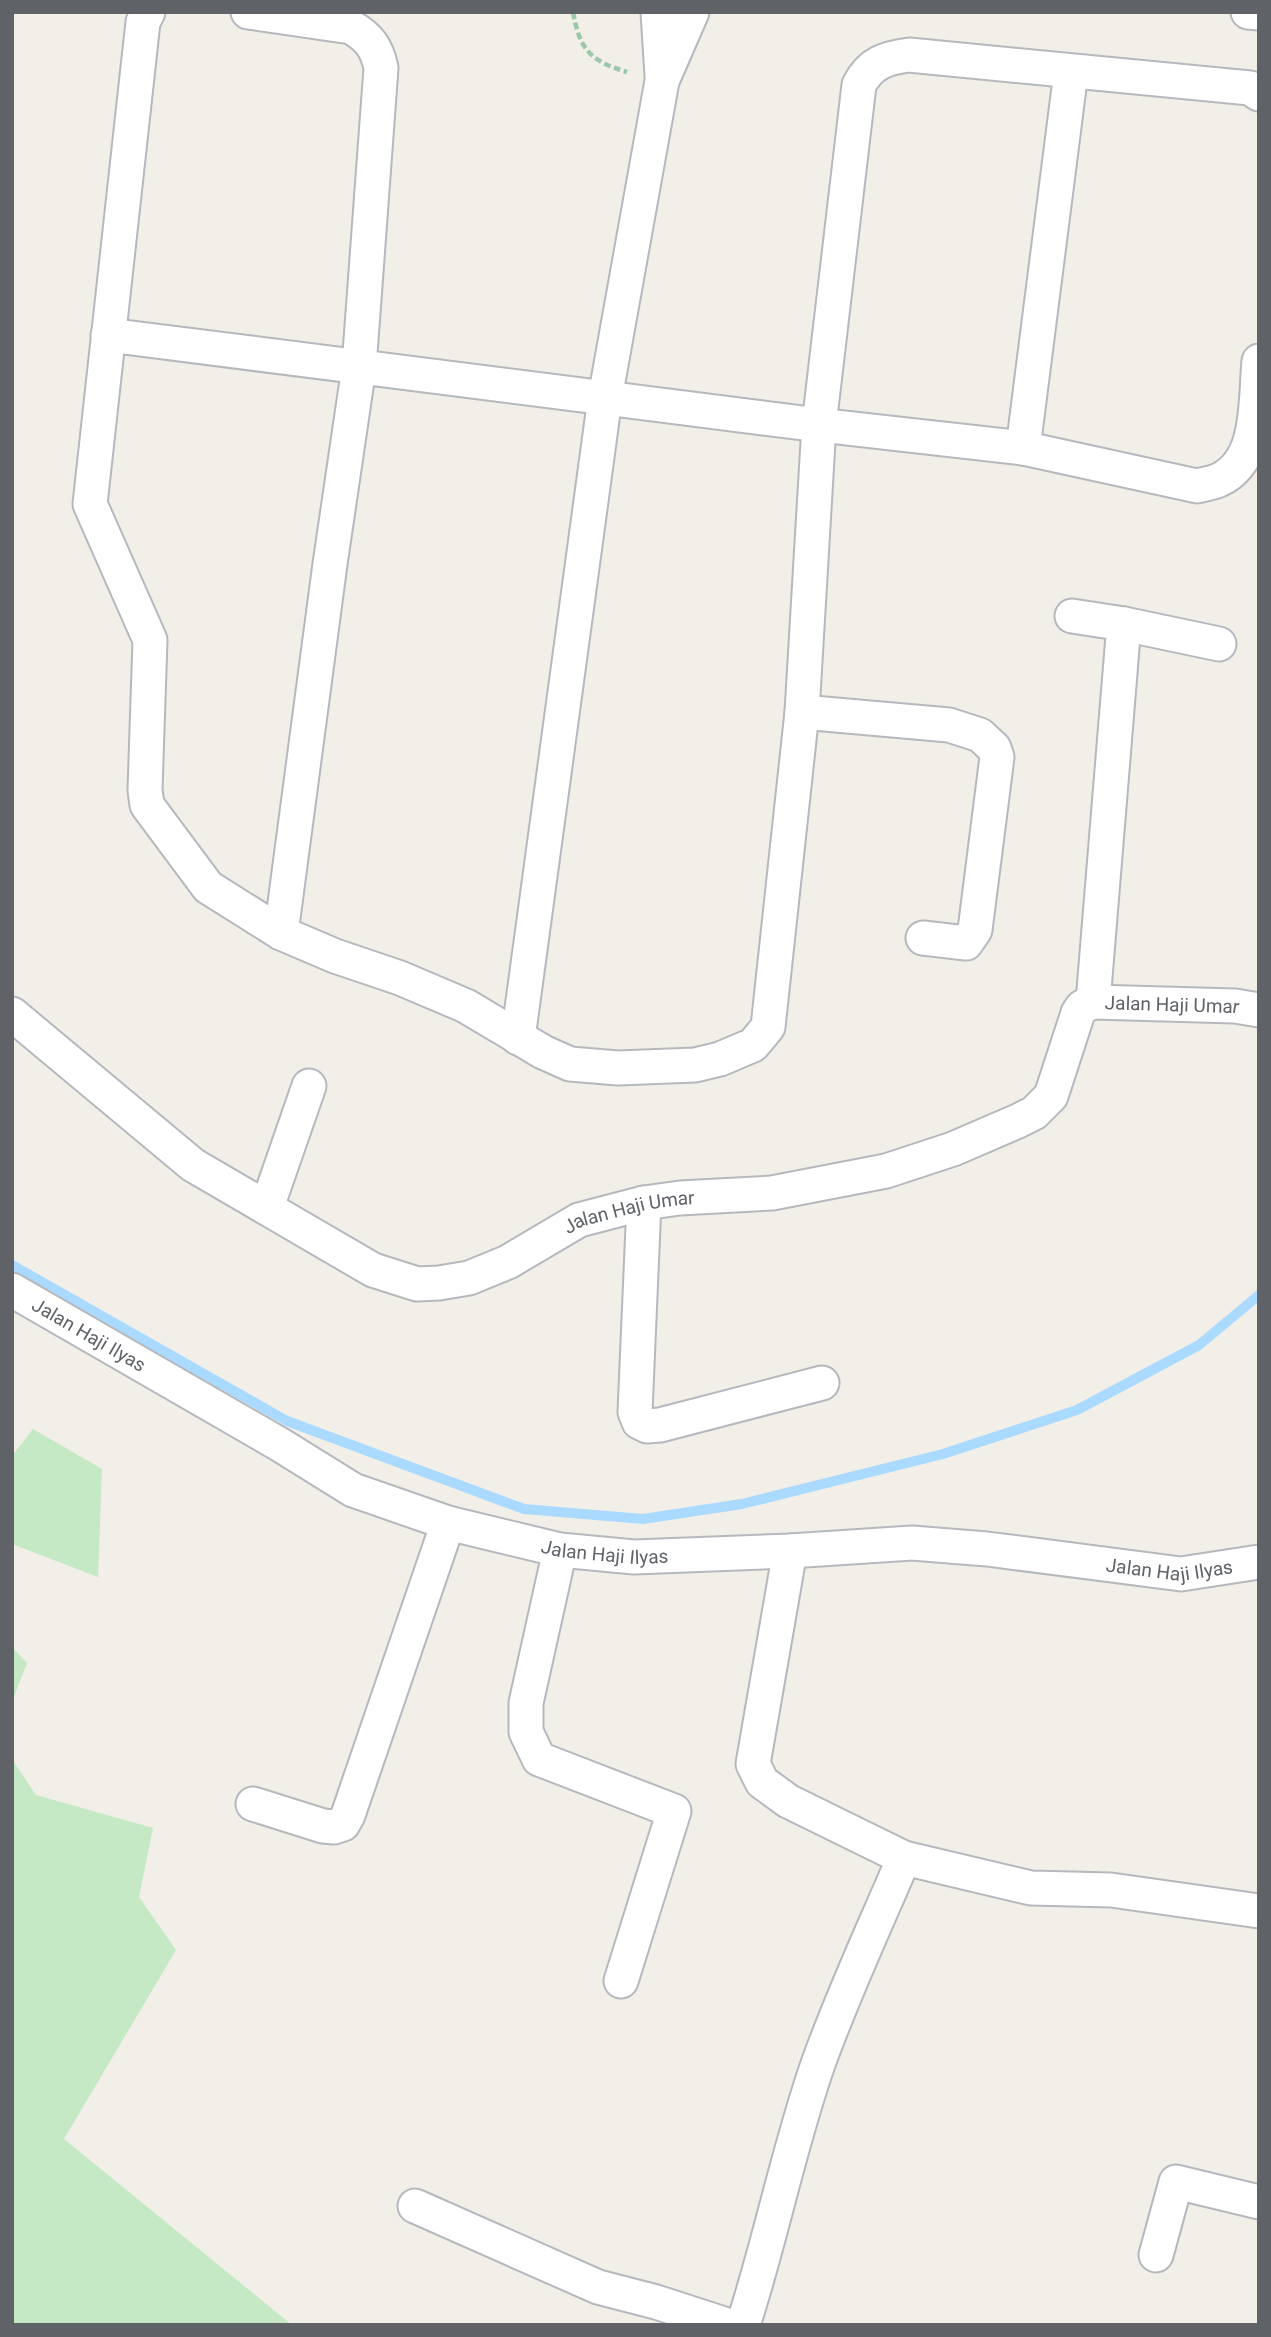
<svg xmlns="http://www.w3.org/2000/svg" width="1271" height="2337" font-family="Roboto,sans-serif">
<rect width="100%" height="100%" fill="#f1efe8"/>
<path fill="#c5e8c5" d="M33,1429L102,1469L98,1577L12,1544V1456Z
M12,1647L27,1663L12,1702Z
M12,1759L36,1795L153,1828L139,1897L176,1950L64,2139L292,2325H12Z"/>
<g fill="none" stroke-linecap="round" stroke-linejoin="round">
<path stroke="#aadaff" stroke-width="10" d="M12,1265L287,1421L524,1509L643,1519L742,1504L943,1454L1077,1410L1199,1345L1259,1295"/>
<g stroke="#b5b8bc" stroke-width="37">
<g id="minor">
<path d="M148,12L143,22L90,504L150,640L145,790L147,805L208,887L281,933L335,956L400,978L466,1006L543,1052L570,1064L618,1068L695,1065L720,1059L753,1045L768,1027L802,712L819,425L859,85C870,63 886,58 909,55L1250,88L1259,94"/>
<path d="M248,12L351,27C369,37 377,48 381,68L359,367L330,564L281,933"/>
<path d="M658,12L662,76"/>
<path d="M1248,12L1259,13"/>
<path d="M108,335L819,425L1023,448L1197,486C1204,484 1213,483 1219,480C1261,461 1255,400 1259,361"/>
<path d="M1023,448L1071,72"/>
<path d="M1072,616L1124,624L1219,644"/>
<path d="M802,712L949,725L980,735L994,748L997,757L975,930L966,943L923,938"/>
<path d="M1093,1002L1124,624"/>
<path id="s1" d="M12,1014L193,1165L373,1270L417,1284L439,1283L469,1278L508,1262L579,1220L644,1203L680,1198L772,1193L886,1171L953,1149L1018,1121L1034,1113L1051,1096L1078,1013L1082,1007L1093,1002L1235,1006L1259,1010"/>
<path d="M518,1038L605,398L662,81L692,12"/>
<path d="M644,1203L635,1412L639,1422L647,1426L660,1425L822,1383"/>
<path d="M267,1207L309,1086"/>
<path id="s2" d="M12,1290L279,1444L353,1490L448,1523L560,1550L634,1557L790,1551L912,1543L987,1549L1181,1574L1259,1562"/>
<path d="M560,1550L526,1703V1732L539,1759L674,1811L621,1981"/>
<path d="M790,1551L753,1764L762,1782L788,1801L904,1858L1031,1888L1111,1890L1259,1911"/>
<path d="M253,1804L323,1826L334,1827L343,1824L348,1815L448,1523"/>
<path d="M415,2206L598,2287L656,2302L727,2325"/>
<path d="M1156,2255L1176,2182L1259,2202"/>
<path d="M743,2325C771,2239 788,2150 818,2064C843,1994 875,1926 904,1858"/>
</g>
</g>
<path stroke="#9cc7a9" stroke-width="4.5" stroke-dasharray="7 3.5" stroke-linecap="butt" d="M573,12C580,51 591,61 627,72"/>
<use href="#minor" stroke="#fff" stroke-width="33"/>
</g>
<g text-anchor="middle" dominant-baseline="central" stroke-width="7" stroke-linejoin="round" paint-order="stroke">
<g font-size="19" fill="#5f6368" stroke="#fff">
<text stroke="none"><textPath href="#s1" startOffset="1348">Jalan Haji Umar</textPath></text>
<text stroke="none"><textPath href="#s1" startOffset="718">Jalan Haji Umar</textPath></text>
<text stroke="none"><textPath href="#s2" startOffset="89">Jalan Haji Ilyas</textPath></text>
<text stroke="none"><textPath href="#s2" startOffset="656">Jalan Haji Ilyas</textPath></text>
<text stroke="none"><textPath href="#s2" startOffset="1223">Jalan Haji Ilyas</textPath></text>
</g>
</g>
<rect width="1271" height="2337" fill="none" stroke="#5f6368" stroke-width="28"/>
</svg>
